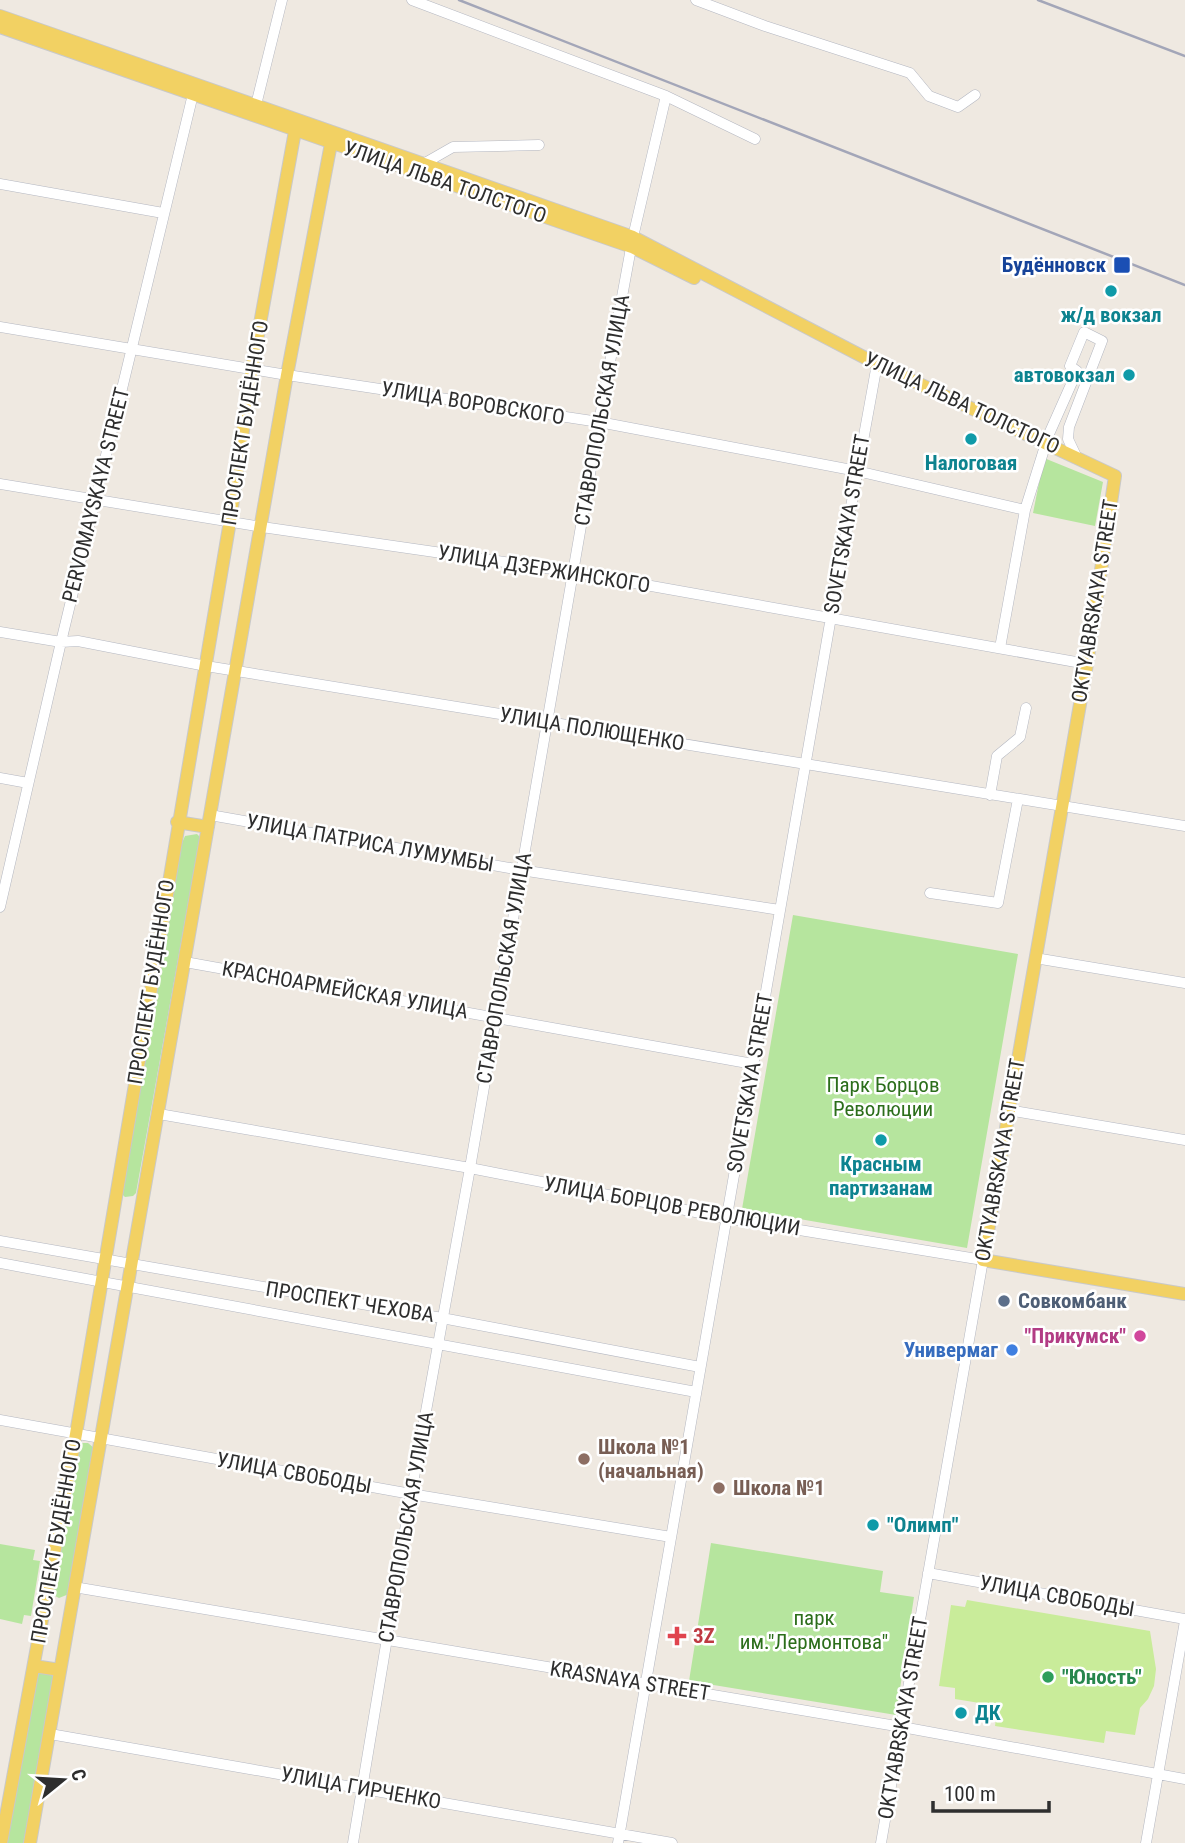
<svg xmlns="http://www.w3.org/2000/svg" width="1185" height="1843" font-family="'Roboto Condensed',sans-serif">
<rect width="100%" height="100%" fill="#efe9e1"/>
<path fill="#b6e59e" d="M1044,458L1103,482L1095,526L1033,513Z
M197,834L200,837L136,1193L133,1196L125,1197L122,1194L127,1164L182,843L185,836Z
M793,915L1018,954L967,1248L742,1209Z
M82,1443H88L94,1448L69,1594L59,1598L53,1595L78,1446Z
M711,1543L883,1571L880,1592L914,1597L896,1715L689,1681Z
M0,1544L35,1550L33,1560L40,1561L31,1616L24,1615L22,1624L0,1619Z
M37,1671L54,1673L26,1843H6Z"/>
<path fill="#c9ec9a" d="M967,1600L1150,1631L1156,1669L1154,1686L1148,1699L1140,1708L1135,1735L1106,1731L1104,1743L995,1726L998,1706L955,1699V1688L939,1686L951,1605L965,1607Z"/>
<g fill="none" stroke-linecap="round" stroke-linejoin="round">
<g stroke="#b4b7c1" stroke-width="11">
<path id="minor" d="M412,0L666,96L755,139
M696,0L765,26L910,73L929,96L958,107L975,95
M256,105L282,0
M425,163L453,147L539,145
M0,184L163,213
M0,327L287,375L599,422L857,471L1025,510
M1040,440L1049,434L1077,371L1070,366L1084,332L1102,341L1069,427L1068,439L1077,458
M0,484L262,527L573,572L1087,664
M0,632L61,642L78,641L206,666L1185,826
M1000,648L1025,510L1046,443
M0,778L28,783
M990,795L997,756L1020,737L1026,708
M210,815L521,870L780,910
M930,893L998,903L1018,799
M0,907L61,642L194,90
M1035,958L1185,983
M185,962L753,1064
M1008,1110L1185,1140
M159,1114L470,1168L726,1218L983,1260L881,1843
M0,1241L442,1318L700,1367
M0,1263L696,1392
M0,1420L411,1494L671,1537
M928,1573L1185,1619
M74,1587L902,1727L1185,1779
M50,1734L672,1843
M353,1843L411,1494L470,1168L599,422L633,237L666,96
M618,1843L831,617L877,364
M1146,1843L1185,1621"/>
</g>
<g stroke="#c9c9c9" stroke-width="14">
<path id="major" d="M0,16L633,237L877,364L1115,476L1087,664L983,1260L1185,1294
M0,27L632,247L694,278
M177,822L208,827
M34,1666L60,1670
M1,1843L76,1434L230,521L252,368L297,120
M30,1843L287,375L333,133"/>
</g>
<use href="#minor" stroke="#fff" stroke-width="10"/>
<use href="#major" stroke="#f2d163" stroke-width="12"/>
<path stroke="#a3a6b8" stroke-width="2.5" d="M459,0L1185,285
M1038,0L1185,56"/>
</g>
<rect fill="#1a4fb4" stroke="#fff" stroke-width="2.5" x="1113" y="256" width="18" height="18" rx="3.5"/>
<g fill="#0f9aa8" stroke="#fff" stroke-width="2.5">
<circle cx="1111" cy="291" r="7"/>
<circle cx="1129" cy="375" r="7"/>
<circle cx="971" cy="439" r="7"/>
<circle cx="881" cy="1140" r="7"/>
<circle cx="873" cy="1525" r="7"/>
<circle cx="961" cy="1713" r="7"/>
</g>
<circle fill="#5c6f8a" stroke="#fff" stroke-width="2.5" cx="1004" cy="1301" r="7"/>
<circle fill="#d1479c" stroke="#fff" stroke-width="2.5" cx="1140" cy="1336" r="7"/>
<circle fill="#3f7fe0" stroke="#fff" stroke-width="2.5" cx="1012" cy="1350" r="7"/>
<g fill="#8d6e63" stroke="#fff" stroke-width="2.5">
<circle cx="584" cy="1459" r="7"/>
<circle cx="719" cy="1488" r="7"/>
</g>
<path fill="#e0444e" stroke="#fff" stroke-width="2.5" d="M673.5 1625.5h7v7h7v7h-7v7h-7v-7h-7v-7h7z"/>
<circle fill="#2e9e5b" stroke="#fff" stroke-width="2.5" cx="1048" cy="1677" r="7"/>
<g text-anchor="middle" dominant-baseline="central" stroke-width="5" stroke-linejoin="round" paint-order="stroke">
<g font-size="21" fill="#2e2e2e" stroke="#fff">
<text transform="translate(445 182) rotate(19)">УЛИЦА ЛЬВА ТОЛСТОГО</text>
<text transform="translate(473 403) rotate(9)">УЛИЦА ВОРОВСКОГО</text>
<text transform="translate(962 403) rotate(25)">УЛИЦА ЛЬВА ТОЛСТОГО</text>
<text transform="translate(602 410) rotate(-80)">СТАВРОПОЛЬСКАЯ УЛИЦА</text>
<text transform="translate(245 423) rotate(-81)">ПРОСПЕКТ БУДЁННОГО</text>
<text transform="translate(96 495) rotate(-76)">PERVOMAYSKAYA STREET</text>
<text transform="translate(847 524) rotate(-80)">SOVETSKAYA STREET</text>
<text transform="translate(544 569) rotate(9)">УЛИЦА ДЗЕРЖИНСКОГО</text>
<text transform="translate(1095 601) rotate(-81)">OKTYABRSKAYA STREET</text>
<text transform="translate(592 729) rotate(9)">УЛИЦА ПОЛЮЩЕНКО</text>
<text transform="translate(370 843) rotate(10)">УЛИЦА ПАТРИСА ЛУМУМБЫ</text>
<text transform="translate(504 968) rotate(-80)">СТАВРОПОЛЬСКАЯ УЛИЦА</text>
<text transform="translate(151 982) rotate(-81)">ПРОСПЕКТ БУДЁННОГО</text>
<text transform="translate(345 990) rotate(10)">КРАСНОАРМЕЙСКАЯ УЛИЦА</text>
<text transform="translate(750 1083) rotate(-80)">SOVETSKAYA STREET</text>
<text transform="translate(1000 1160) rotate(-80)">OKTYABRSKAYA STREET</text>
<text transform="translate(672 1206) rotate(10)">УЛИЦА БОРЦОВ РЕВОЛЮЦИИ</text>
<text transform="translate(350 1302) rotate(9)">ПРОСПЕКТ ЧЕХОВА</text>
<text transform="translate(294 1473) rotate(10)">УЛИЦА СВОБОДЫ</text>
<text transform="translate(406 1527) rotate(-80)">СТАВРОПОЛЬСКАЯ УЛИЦА</text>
<text transform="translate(56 1541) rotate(-80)">ПРОСПЕКТ БУДЁННОГО</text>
<text transform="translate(1057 1596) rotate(10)">УЛИЦА СВОБОДЫ</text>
<text transform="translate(630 1681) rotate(9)">KRASNAYA STREET</text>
<text transform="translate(903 1718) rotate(-80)">OKTYABRSKAYA STREET</text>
<text transform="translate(361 1788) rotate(10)">УЛИЦА ГИРЧЕНКО</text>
</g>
<g font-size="21" font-weight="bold" fill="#164399" stroke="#fff" text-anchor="end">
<text x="1106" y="265">Будённовск</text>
</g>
<g font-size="21" font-weight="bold" fill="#0d838f" stroke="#fff">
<text x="1111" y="315">ж/д вокзал</text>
<text x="1115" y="375" text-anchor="end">автовокзал</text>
<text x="971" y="463">Налоговая</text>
<text x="881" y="1164">Красным<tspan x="881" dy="24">партизанам</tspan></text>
<text x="887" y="1525" text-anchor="start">"Олимп"</text>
<text x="975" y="1713" text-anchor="start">ДК</text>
</g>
<g font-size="21" fill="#2c6e1b" stroke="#fff">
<text x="883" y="1085">Парк Борцов<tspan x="883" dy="24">Революции</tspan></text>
<text x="814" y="1618">парк<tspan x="814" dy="24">им."Лермонтова"</tspan></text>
</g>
<g font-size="21" font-weight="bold" fill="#4e5e75" stroke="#fff" text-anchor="start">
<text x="1018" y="1301">Совкомбанк</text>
</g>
<g font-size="21" font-weight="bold" fill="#b23c85" stroke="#fff" text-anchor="end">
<text x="1126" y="1336">"Прикумск"</text>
</g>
<g font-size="21" font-weight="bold" fill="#366cbe" stroke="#fff" text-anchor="end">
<text x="998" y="1350">Универмаг</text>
</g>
<g font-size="21" font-weight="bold" fill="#785e54" stroke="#fff" text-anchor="start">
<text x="598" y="1447">Школа №1<tspan x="598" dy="24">(начальная)</tspan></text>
<text x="733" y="1488">Школа №1</text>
</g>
<g font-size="21" font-weight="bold" fill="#be3a42" stroke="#fff" text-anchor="start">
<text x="693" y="1636">3Z</text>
</g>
<g font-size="21" font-weight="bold" fill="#27864d" stroke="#fff" text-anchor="start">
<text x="1062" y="1677">"Юность"</text>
</g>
</g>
<g transform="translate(63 1780) rotate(72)" stroke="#ffffff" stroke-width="5" paint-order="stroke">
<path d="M0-5L12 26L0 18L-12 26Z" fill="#2e2e2e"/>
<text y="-10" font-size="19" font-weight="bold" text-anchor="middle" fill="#2e2e2e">С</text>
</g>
<path d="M933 1801v10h116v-10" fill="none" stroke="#2e2e2e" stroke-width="3.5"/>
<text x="944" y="1801" font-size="21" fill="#2e2e2e" stroke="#ffffff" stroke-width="5" paint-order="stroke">100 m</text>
</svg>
